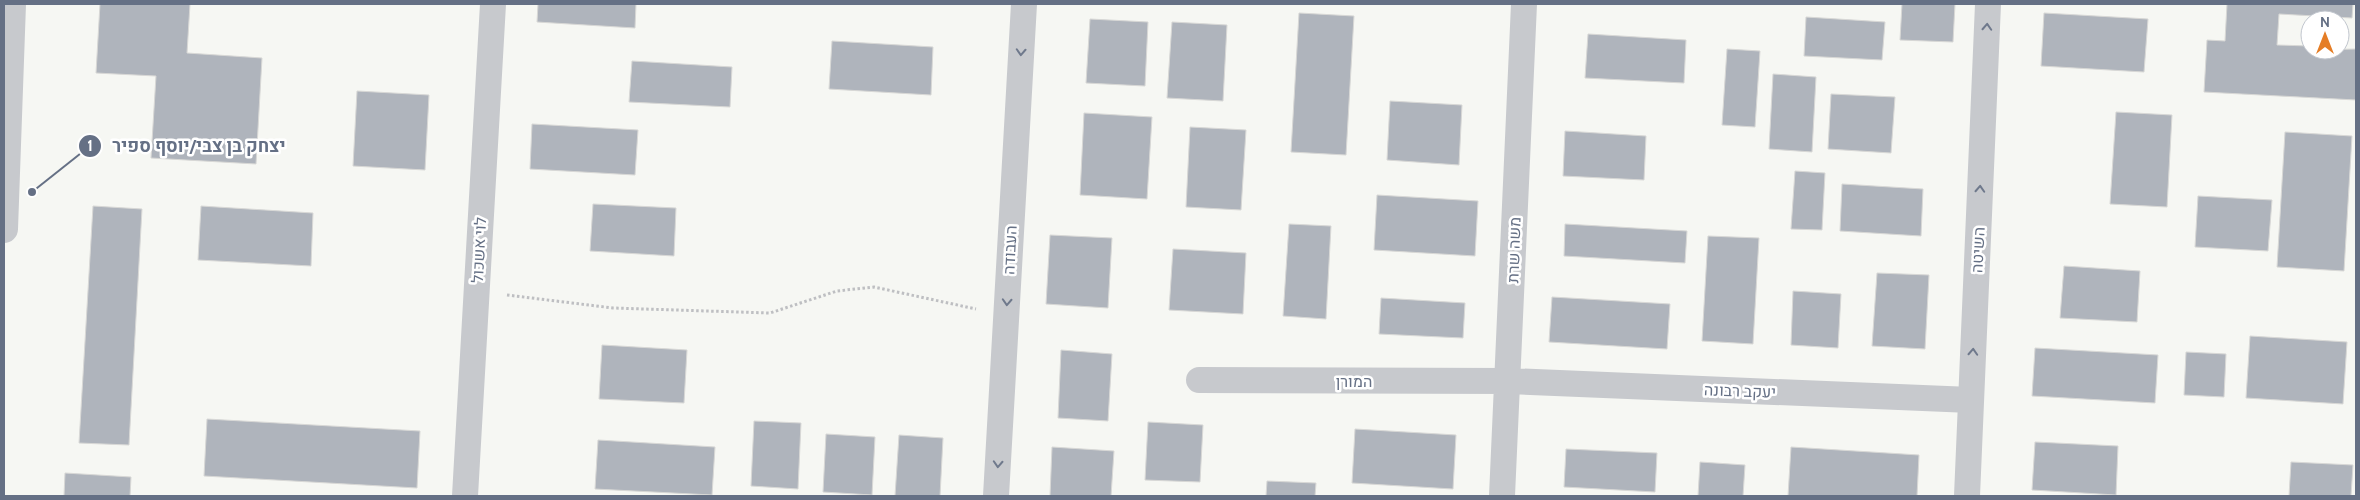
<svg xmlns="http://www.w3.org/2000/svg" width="2360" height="500" font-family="Cabin,Heebo,sans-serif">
<rect width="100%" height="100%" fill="#f6f7f3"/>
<path fill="#afb4bc" stroke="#d8d8d6" d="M100,4H190L187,53L262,58L256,164L151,158L156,76L96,73Z
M538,4H636L635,28L537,22Z
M1902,4H1955L1953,42L1900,40Z
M2227,4H2353L2352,18L2279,14L2277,45L2310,46V50L2356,49V100L2204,92L2207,40L2225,41Z
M1299,13L1354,16L1346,155L1291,152Z
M2044,13L2148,19L2144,72L2041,66Z
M1806,17L1885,22L1882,60L1804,56Z
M1090,19L1148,22L1145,86L1086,83Z
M1172,22L1227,25L1223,101L1167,98Z
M1588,34L1686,40L1684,83L1585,78Z
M832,41L933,47L931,95L829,89Z
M1727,49L1760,51L1755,127L1722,125Z
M632,61L732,67L730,107L629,102Z
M1773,74L1816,77L1812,152L1769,149Z
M357,91L429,95L425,170L353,166Z
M1831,94L1895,97L1891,153L1828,149Z
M1390,101L1462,105L1459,165L1387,160Z
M2116,112L2172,115L2167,207L2110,204Z
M1084,113L1152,117L1147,199L1080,195Z
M532,124L638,130L635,175L530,169Z
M1190,127L1246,130L1241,210L1186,207Z
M1565,131L1646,136L1644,180L1563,176Z
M2285,132L2352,136L2344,271L2277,267Z
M1795,171L1825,173L1822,230L1791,229Z
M1842,184L1923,189L1921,236L1840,231Z
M1377,195L1478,201L1475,256L1374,250Z
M2198,196L2272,200L2268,251L2195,247Z
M593,204L676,208L674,256L590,251Z
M93,206L142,209L129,445L79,443Z
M201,206L313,213L311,266L198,260Z
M1289,224L1331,226L1326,319L1283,316Z
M1565,224L1687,231L1685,263L1564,256Z
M1050,235L1112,238L1108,308L1046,304Z
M1708,236L1759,238L1753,344L1702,341Z
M1173,249L1246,253L1243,314L1169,310Z
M2064,266L2140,271L2137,322L2060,318Z
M1877,273L1929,275L1925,349L1872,346Z
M1793,291L1841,294L1838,348L1791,345Z
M1552,297L1670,304L1667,349L1549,342Z
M1381,298L1465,303L1463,338L1379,334Z
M2250,336L2347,342L2343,404L2246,398Z
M602,345L687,350L684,403L599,399Z
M2035,348L2158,355L2155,403L2032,396Z
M1061,350L1112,354L1108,421L1058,418Z
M2186,352L2226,354L2224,397L2184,395Z
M207,419L420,431L417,488L204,476Z
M754,421L801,423L798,489L751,486Z
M1148,422L1203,425L1200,482L1145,480Z
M1355,429L1456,435L1453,489L1352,483Z
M826,434L875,437L872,495L823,492Z
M899,435L943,438L940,496H895Z
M598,440L715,447L712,495L595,489Z
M2035,442L2118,446L2116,495L2032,490Z
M1052,447L1114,451L1111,496H1050Z
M1791,447L1919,455L1917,496H1788Z
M1566,449L1657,453L1655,492L1564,487Z
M1700,462L1745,465L1743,496H1698Z
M2291,462L2353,465L2351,496H2289Z
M65,473L131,477L130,496H64Z
M1267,481L1316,483L1315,496H1266Z"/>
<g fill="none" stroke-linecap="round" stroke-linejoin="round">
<path stroke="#bebfc2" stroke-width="3" stroke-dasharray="2.5 2.5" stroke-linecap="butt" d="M507,295L613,308L770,313L837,291L874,287L976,309"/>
<path stroke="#c7c9cd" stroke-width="26" d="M1199,380L1509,381L1971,400
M465,496L493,4
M996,496L1024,4
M1502,496L1524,4
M1967,496L1988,4"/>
<path stroke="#c7c9cd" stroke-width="28" d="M4,229L12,4"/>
</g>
<defs><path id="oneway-chevron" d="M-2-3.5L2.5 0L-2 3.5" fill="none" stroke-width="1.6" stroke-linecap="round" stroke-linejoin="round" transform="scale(1.25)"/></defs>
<g stroke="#6f798c">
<use href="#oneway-chevron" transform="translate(1987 27) rotate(-87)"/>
<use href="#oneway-chevron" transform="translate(1021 52) rotate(93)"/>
<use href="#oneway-chevron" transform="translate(1980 189) rotate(-87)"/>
<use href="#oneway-chevron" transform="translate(1007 302) rotate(93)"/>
<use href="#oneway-chevron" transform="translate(1973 352) rotate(-87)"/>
<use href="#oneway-chevron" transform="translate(998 464) rotate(93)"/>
</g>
<g text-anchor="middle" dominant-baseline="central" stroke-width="5" stroke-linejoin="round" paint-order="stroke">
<g font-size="16" fill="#657085" stroke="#fff">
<text transform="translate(479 250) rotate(-87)">לוי אשכול</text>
<text transform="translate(1010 250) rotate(-87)">העבודה</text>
<text transform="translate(1514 250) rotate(-88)">משה שרת</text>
<text transform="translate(1978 250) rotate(-87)">השיטה</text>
<text x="1354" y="381">המורן</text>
<text transform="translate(1740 391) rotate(2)">יעקב רבונה</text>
</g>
</g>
<path fill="none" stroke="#657085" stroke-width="2" d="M32 192L90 146"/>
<g fill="#657085" stroke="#fff" stroke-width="2">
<circle cx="32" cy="192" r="5"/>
<circle cx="90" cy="146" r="12"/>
</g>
<g font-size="15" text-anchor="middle" font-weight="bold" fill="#fff">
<text x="90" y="151">1</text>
</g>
<g font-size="18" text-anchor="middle" font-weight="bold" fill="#657085" stroke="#fff" stroke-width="5" stroke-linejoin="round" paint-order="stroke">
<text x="199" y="152">יצחק בן צבי/יוסף ספיר</text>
</g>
<rect width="2360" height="500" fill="none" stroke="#657085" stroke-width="10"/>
<g transform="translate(2325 35)"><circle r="24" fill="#ffffff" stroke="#c1c6ce"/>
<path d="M0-4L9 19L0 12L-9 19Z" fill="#e57d25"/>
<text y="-8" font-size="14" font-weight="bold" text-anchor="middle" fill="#657085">N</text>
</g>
</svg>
